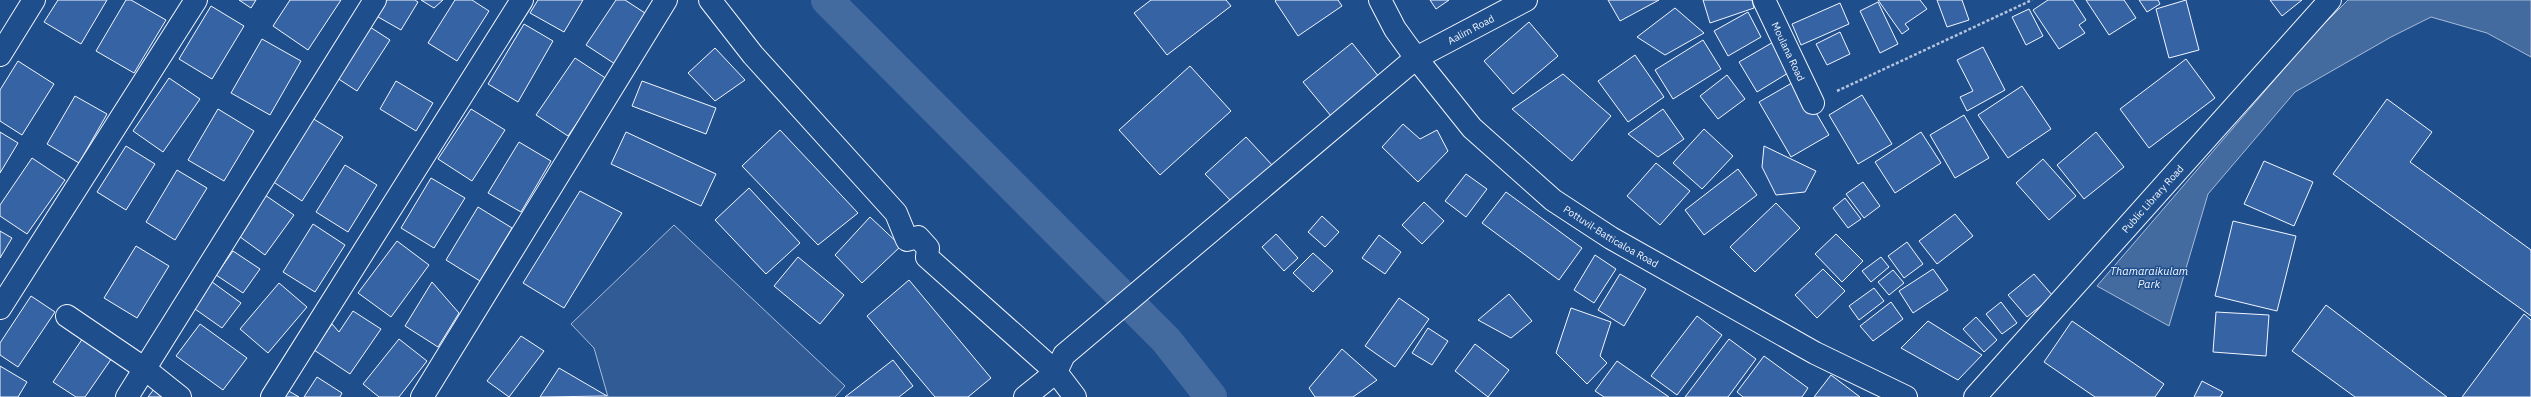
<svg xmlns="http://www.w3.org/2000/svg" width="2531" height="397" font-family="'IBM Plex Sans',sans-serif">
<rect width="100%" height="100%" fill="#1f4e8c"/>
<path fill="#305b95" stroke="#a8bbd7" d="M674,225L845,386L835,397H608L594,348L571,324Z"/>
<path fill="#446ba0" stroke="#a8bbd7" d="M2348,0H2531V57L2487,33L2431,17L2391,37L2295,92L2208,194L2169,326L2097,286L2314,34Z"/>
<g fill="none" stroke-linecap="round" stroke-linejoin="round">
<path stroke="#446ba0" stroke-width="32" d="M827,0L1166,340L1211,397"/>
</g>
<path fill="#3563a3" stroke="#f2f6ff" d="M58,0H107L81,44L44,22Z
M126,0H131L166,20L134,73L96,51Z
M239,0H256L251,8Z
M290,0H341L308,50L273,26Z
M382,0H415L418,2L401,30L373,14Z
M421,0H443L434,8Z
M455,0H472L489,11L457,61L428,43Z
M538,0H583L564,32L530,13Z
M616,0H625L648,15L615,64L586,45Z
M1151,0H1226L1231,6L1167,55L1134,13Z
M1276,0H1338L1342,6L1298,36L1275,1Z
M1430,0H1449L1436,9Z
M1608,0H1659L1620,21Z
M1703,0H1752L1754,8L1710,23Z
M1878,0H1920L1927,9L1905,24L1909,29L1902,34Z
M1937,0H1962L1969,20L1947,27Z
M2048,0H2073L2086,20L2079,25L2085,33L2059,49L2033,10Z
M2086,0H2124L2136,18L2109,35Z
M2139,0H2158L2160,4L2147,12Z
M2186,0L2199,50L2169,58L2156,9Z
M2270,0H2302L2282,16Z
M1878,2L1898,44L1880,53L1860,11Z
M1840,3L1849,24L1801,45L1792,24Z
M211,6L244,26L212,79L179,59Z
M1675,8L1704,33L1665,55L1637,37Z
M2029,9L2043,36L2026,45L2012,17Z
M1748,12L1761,37L1728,56L1714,31Z
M1529,22L1558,56L1513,94L1484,61Z
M524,24L553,41L518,102L488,84Z
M367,25L390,40L357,91L334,76Z
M1840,32L1850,54L1827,65L1816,44Z
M262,39L301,61L270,115L231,93Z
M1703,40L1721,69L1673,99L1655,70Z
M1775,41L1793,70L1757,92L1739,62Z
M1352,43L1379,77L1331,116L1303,82Z
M1983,47L2005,90L1967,111L1960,97L1973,91L1957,60Z
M715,48L745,80L715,101L688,73Z
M1635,55L1664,97L1628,122L1598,81Z
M575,58L607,79L568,136L536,115Z
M2186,59L2215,98L2149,148L2120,109Z
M18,61L54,84L22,135L0,121V90Z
M1190,66L1231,111L1160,175L1119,130Z
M1563,74L1611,116L1572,161L1512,109Z
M1727,75L1745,99L1718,119L1700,96Z
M169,78L200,99L163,152L133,131Z
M1797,80L1829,135L1791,157L1759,102Z
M396,81L433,103L416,131L380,109Z
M642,81L716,108L706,134L632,106Z
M2022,86L2051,129L2008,158L1978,115Z
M1862,95L1892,144L1858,164L1829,115Z
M75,96L107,114L79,163L47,144Z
M2387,99L2432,132L2410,162L2531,250V316L2333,174Z
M218,109L254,131L224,181L188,160Z
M471,109L505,130L472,181L438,159Z
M1663,109L1684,139L1658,157L1628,134Z
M1964,115L1989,158L1955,178L1930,135Z
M312,118L343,137L302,201L272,181Z
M1403,124L1420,139L1437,130L1448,151L1418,182L1382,147Z
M1704,129L1733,156L1702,189L1673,163Z
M780,130L858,213L818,245L742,166Z
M0,132L18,143L0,173Z
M626,132L716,174L701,206L611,164Z
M1921,132L1941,163L1895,193L1875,162Z
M2096,132L2124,167L2084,199L2057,165Z
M1246,137L1273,166L1233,203L1205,174Z
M519,142L551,161L521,212L488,193Z
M126,146L155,164L126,210L97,192Z
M1764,146L1816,171L1805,192L1776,195L1762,167Z
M32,158L65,180L27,234L0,216V205Z
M2043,159L2076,196L2049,220L2016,183Z
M2264,161L2313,182L2294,226L2244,204Z
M1656,163L1690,191L1660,225L1627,196Z
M345,165L377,185L348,232L316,212Z
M1738,169L1757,195L1704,235L1685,210Z
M177,170L207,188L175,240L146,222Z
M1466,174L1487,189L1466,217L1445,201Z
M431,178L465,198L434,248L401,228Z
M1863,182L1880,206L1864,218L1846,194Z
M749,188L800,243L766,274L715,220Z
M580,191L622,213L564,308L523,283Z
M1506,192L1582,248L1559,280L1482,223Z
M265,195L294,215L265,255L236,234Z
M1845,198L1861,219L1848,228L1833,208Z
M1424,202L1444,221L1422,244L1402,225Z
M1776,203L1800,228L1755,272L1730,247Z
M478,207L512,228L480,281L446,260Z
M1955,214L1973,236L1937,264L1919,241Z
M1322,216L1339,232L1325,247L1308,232Z
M870,217L901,246L862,283L835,255Z
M2233,221L2296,236L2277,311L2215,296Z
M313,224L345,245L315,292L283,272Z
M0,231L12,238L0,258Z
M1276,234L1298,258L1284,271L1262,247Z
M1836,234L1863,261L1842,282L1815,254Z
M1379,235L1401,252L1385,274L1362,258Z
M397,241L429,265L391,317L358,293Z
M1907,242L1923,264L1904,278L1888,256Z
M136,246L169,266L137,318L104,298Z
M233,251L260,269L243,293L216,275Z
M1313,253L1333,271L1313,292L1293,273Z
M1595,255L1616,269L1594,303L1574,290Z
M798,257L844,295L820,324L774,286Z
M1881,257L1889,267L1871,282L1862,271Z
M1823,269L1845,291L1817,318L1795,295Z
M1933,269L1948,290L1913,313L1899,291Z
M1893,270L1904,283L1889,295L1878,282Z
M1620,274L1646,289L1624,326L1598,310Z
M2034,274L2053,296L2027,317L2008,295Z
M208,279L241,303L222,328L195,309Z
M909,280L991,378L968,397H935L867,316Z
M432,282L459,313L438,347L405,326Z
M279,283L307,307L268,353L240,329Z
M1874,288L1884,301L1859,320L1849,306Z
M1509,294L1532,321L1511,338L1478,320Z
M31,296L55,312L18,367L0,355V343Z
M1399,298L1429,319L1395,367L1365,346Z
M1891,302L1903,319L1873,341L1860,326Z
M2001,302L2017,323L2002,334L1986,314Z
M2326,305L2447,397H2355L2292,351Z
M1571,308L1611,322L1600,356L1607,363L1587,384L1556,353Z
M353,311L381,329L350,374L314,350L332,324L339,332Z
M2216,312L2269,315L2266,356L2213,352Z
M2524,314L2531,320V397H2462Z
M1697,316L1722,335L1677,395L1651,376Z
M1976,317L1997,340L1984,352L1963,329Z
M1928,321L1982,355L1958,380L1901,348Z
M2072,321L2164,384L2155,397H2095L2044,362Z
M200,324L247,358L223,390L176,356Z
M1428,328L1448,341L1432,365L1412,353Z
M85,335L114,355L85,397H76L53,382Z
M521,336L544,351L509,397L487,381Z
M399,339L427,361L399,397H379L363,384Z
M1729,339L1756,359L1728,397H1685Z
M1475,344L1509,370L1488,397L1455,371Z
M1342,349L1377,380L1353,397H1315L1309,388Z
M1764,356L1808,388L1802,397H1743L1737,392Z
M893,360L913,386L899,397H845Z
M1617,361L1669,397H1604L1595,391Z
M0,366L27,382L18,397H0Z
M559,368L607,396L540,397Z
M1831,375L1860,397H1814Z
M317,377L342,393L340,397H304Z
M2202,381L2223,392L2220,397H2194Z
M154,389L164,397H148Z
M287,390L299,397H282Z"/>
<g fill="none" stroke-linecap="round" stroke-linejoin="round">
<g stroke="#f2f6ff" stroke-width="24">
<g id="street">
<path d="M710,0L753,55L896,213L907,240L918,237L928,248L927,257L1056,372L1075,397"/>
<path id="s1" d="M1764,0L1813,103"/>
<path d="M0,55L34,0"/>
<path d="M0,308L196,0"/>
<path d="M67,316L145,369L180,397"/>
<path d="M127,397L375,0"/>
<path d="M272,397L522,0"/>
<path d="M422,397L666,0"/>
<path id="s2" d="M1025,397L1056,372L1064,355L1416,58L1526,0"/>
<path id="s3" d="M1975,397L2330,0"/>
</g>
</g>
<g stroke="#f2f6ff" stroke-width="24">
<g id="highway">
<path id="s4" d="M1380,0L1395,29L1416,58L1472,128L1553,200L1611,238L1815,353L1906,397"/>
</g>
</g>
<path stroke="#b3c4dc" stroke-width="2.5" stroke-dasharray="3 2" stroke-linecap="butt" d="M1837,91L2032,0"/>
<use href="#street" stroke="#1f4e8c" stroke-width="22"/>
<use href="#highway" stroke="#1f4e8c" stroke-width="22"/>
</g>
<g text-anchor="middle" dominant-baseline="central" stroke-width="3" stroke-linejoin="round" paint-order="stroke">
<g font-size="10" fill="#f2f6ff" stroke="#1f4e8c">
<text stroke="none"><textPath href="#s2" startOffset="581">Aalim Road</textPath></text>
<text stroke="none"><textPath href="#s1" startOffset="57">Moulana Road</textPath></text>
<text stroke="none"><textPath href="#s3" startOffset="266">Public Library Road</textPath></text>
<text stroke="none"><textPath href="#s4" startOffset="335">Pottuvil-Batticaloa Road</textPath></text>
</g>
<g font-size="11" font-style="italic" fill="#f2f6ff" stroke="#1f4e8c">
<text x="2149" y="271">Thamaraikulam<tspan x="2149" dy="13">Park</tspan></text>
</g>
</g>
</svg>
